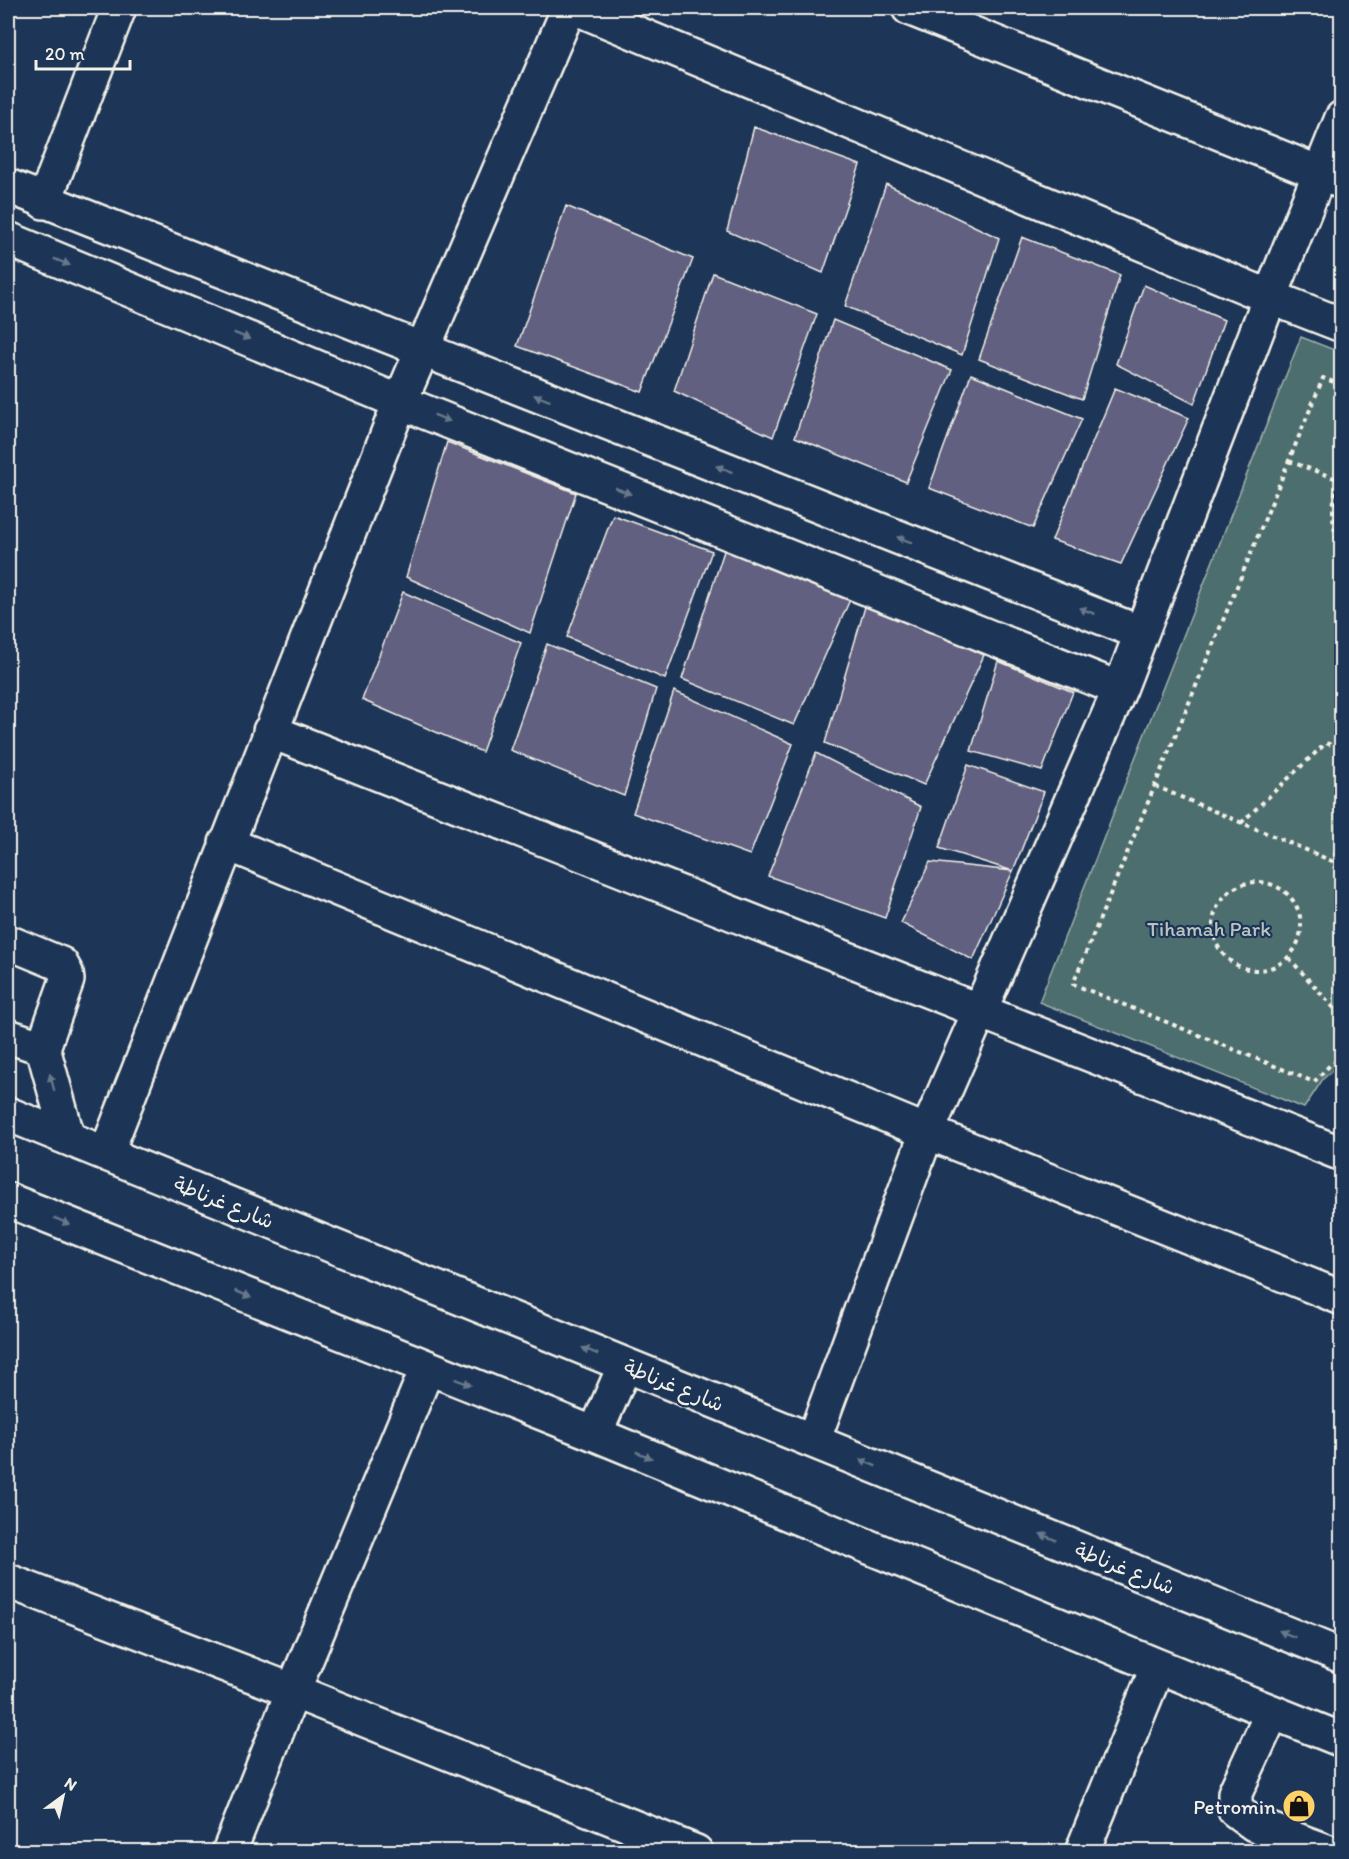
<svg xmlns="http://www.w3.org/2000/svg" width="1349" height="1859" font-family="Itim,'Playpen Sans Arabic',sans-serif">
<rect width="100%" height="100%" fill="#1d3557"/>
<filter id="ink" filterUnits="userSpaceOnUse"><feTurbulence type="fractalNoise" baseFrequency=".0167" numOctaves="2"/><feDisplacementMap in="SourceGraphic" scale="12" xChannelSelector="R" yChannelSelector="G"/><feConvolveMatrix kernelMatrix="1 2 1 2 8 2 1 2 1" color-interpolation-filters="sRGB"/></filter>
<g filter="url(#ink)">
<path fill="#4e6e6e" stroke="#a1b0ab" stroke-width="1.5" d="M1301,337L1342,353L1341,1063L1323,1079L1304,1108L1039,1002Z"/>
<path fill="#626081" stroke="#f4f1e8" stroke-width="1.5" d="M754,127L860,165L823,273L727,231Z
M886,184L999,238L962,355L845,306Z
M566,206L693,259L642,392L517,346Z
M1022,237L1120,275L1082,399L979,359Z
M713,273L817,314L773,437L674,391Z
M1144,285L1224,320L1194,404L1116,364Z
M833,320L952,370L906,482L795,437Z
M971,374L1082,419L1033,528L929,488Z
M1115,388L1189,418L1121,564L1052,540Z
M447,442L576,493L530,633L406,577Z
M613,515L712,551L665,679L567,637Z
M725,548L853,593L794,725L682,679Z
M403,592L521,643L482,752L362,700Z
M867,600L984,655L924,785L825,743Z
M547,644L656,689L624,796L510,750Z
M998,661L1073,692L1042,771L971,751Z
M674,691L793,744L750,855L633,813Z
M816,753L921,807L885,918L768,876Z
M968,765L1044,792L1013,871L939,848Z
M930,862L1013,871L973,960L901,923Z"/>
<g fill="none" stroke-linecap="round" stroke-linejoin="round">
<g stroke="#f4f1e8" stroke-width="38">
<path id="minor" d="M576,8L1270,297L1342,325
M909,8L1342,182
M8,186L1141,633
M44,202L119,8
M8,239L400,402L1120,689
M270,731L1342,1154
M226,843L927,1132L1342,1298
M8,942L61,964L66,973L67,980L43,1048
M8,1036L43,1048L68,1138
M8,1114L1342,1656
M106,1154L400,402L569,8
M8,1200L595,1434L1158,1666L1342,1740
M595,1434L625,1365
M813,1441L927,1132L1120,689L1270,297L1342,118
M8,1581L293,1691L696,1852
M1272,1713L1235,1793V1810L1254,1824L1329,1852
M229,1852L293,1691L427,1369
M1082,1852L1158,1666"/>
</g>
<path stroke="#f4f1e8" stroke-width="4" stroke-dasharray="4.5 4.5" stroke-linecap="butt" d="M1342,385L1323,378L1073,984L1314,1082L1330,1065L1342,1058
M1289,461L1342,481
M1342,474C1330,500 1330,526 1342,552
M1155,786L1332,861L1342,840
M1241,823L1326,743L1342,749
M1213 926a44 44 0 1 1 88 0a44 44 0 1 1-88 0Z
M1289,958L1342,1017"/>
<use href="#minor" stroke="#1d3557" stroke-width="33"/>
</g>
<defs><path id="oneway-solid" d="M-6-.8H1V-3.2L6.5 0L1 3.2V.8H-6Z" transform="scale(1.5)"/></defs>
<g fill="#68778a">
<use href="#oneway-solid" transform="translate(62 262) rotate(22)"/>
<use href="#oneway-solid" transform="translate(242 336) rotate(22)"/>
<use href="#oneway-solid" transform="translate(542 398) rotate(-159)"/>
<use href="#oneway-solid" transform="translate(442 418) rotate(22)"/>
<use href="#oneway-solid" transform="translate(724 469) rotate(-159)"/>
<use href="#oneway-solid" transform="translate(623 491) rotate(22)"/>
<use href="#oneway-solid" transform="translate(905 540) rotate(-159)"/>
<use href="#oneway-solid" transform="translate(1087 611) rotate(-159)"/>
<use href="#oneway-solid" transform="translate(52 1082) rotate(-105)"/>
<use href="#oneway-solid" transform="translate(62 1221) rotate(22)"/>
<use href="#oneway-solid" transform="translate(243 1294) rotate(22)"/>
<use href="#oneway-solid" transform="translate(590 1351) rotate(-158)"/>
<use href="#oneway-solid" transform="translate(463 1382) rotate(21)"/>
<use href="#oneway-solid" transform="translate(644 1455) rotate(22)"/>
<use href="#oneway-solid" transform="translate(868 1463) rotate(-158)"/>
<use href="#oneway-solid" transform="translate(1048 1537) rotate(-158)"/>
<use href="#oneway-solid" transform="translate(1287 1634) rotate(-158)"/>
</g>
</g>
<defs>
<g id="shop-disc" transform="scale(1.725)"><circle r="9.5" fill="#ffd166" stroke="#1d3557"/><path d="M-5-2.5h2.3a2.7 3.5 0 0 1 5.4 0H5L5.5 6h-11ZM-1.5-2.5h3a1.5 2.3 0 0 0-3 0Z" fill="#111"/></g>
</defs>
<g fill-rule="evenodd">
<use href="#shop-disc" x="1299" y="1806"/>
</g>
<g text-anchor="middle" dominant-baseline="central" stroke-width="4.5" stroke-linejoin="round" paint-order="stroke">
<g font-size="21" fill="#bac3bd" stroke="#1d3557">
<text x="1209" y="928">Tihamah Park</text>
</g>
<g font-size="21" fill="#f4f1e8" stroke="#1d3557">
<text transform="translate(224 1202) rotate(22)">شارع غرناطة</text>
<text transform="translate(674 1385) rotate(22)">شارع غرناطة</text>
<text transform="translate(1125 1568) rotate(22)">شارع غرناطة</text>
</g>
<g font-size="21" fill="#f4f1e8" stroke="#1d3557" text-anchor="end">
<text x="1276" y="1806">Petromin</text>
</g>
</g>
<rect width="1349" height="1859" fill="none" stroke="#1d3557" stroke-width="30"/>
<rect x="15" y="15" width="1319" height="1829" fill="none" stroke="#f4f1e8" stroke-width="2" filter="url(#ink)"/>
<g transform="translate(63 1796) rotate(33)" stroke="#1d3557" stroke-width="4.5" paint-order="stroke">
<path d="M0-4.5L10 22L0 15L-10 22Z" fill="#f4f1e8"/>
<text y="-9" font-size="16" font-weight="bold" text-anchor="middle" fill="#f4f1e8">N</text>
</g>
<path d="M36 60v9h94v-9" fill="none" stroke="#f4f1e8" stroke-width="3"/>
<text x="45" y="60" font-size="18" fill="#f4f1e8" stroke="#1d3557" stroke-width="4.5" paint-order="stroke">20 m</text>
</svg>
